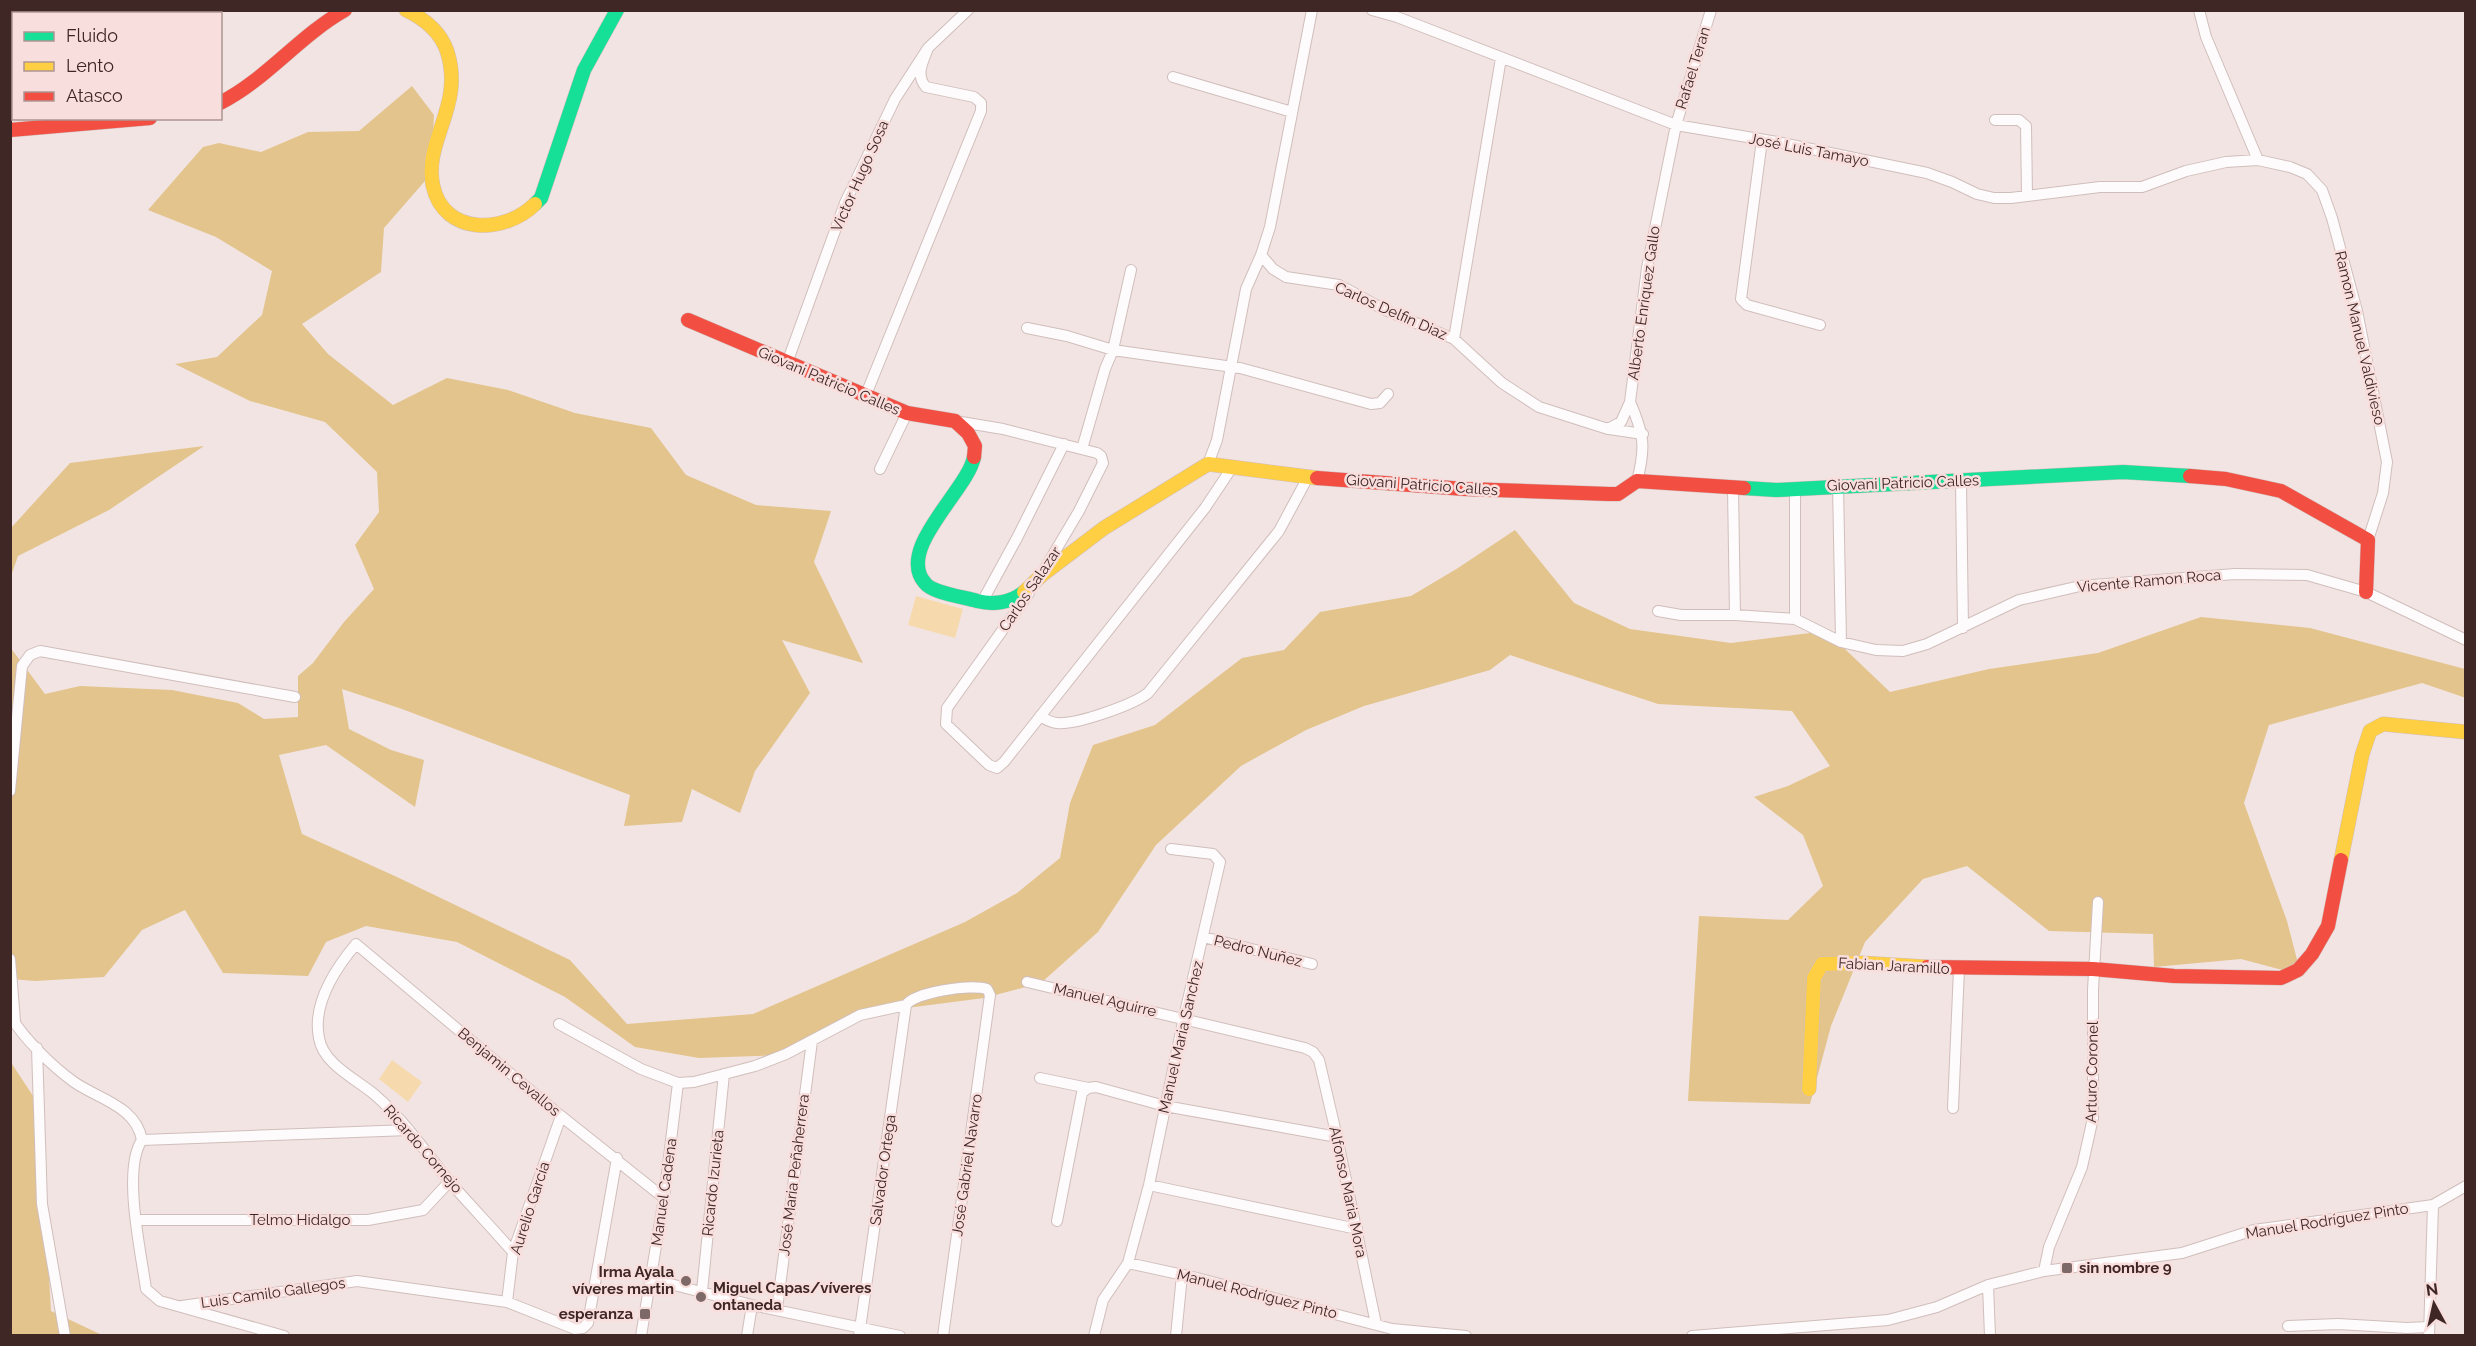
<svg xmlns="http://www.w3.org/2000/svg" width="2476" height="1346" font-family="Raleway,sans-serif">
<rect width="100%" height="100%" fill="#f2e4e2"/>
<path fill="#f6daae" d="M916,596L963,609L955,638L908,625Z
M392,1060L422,1082L408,1102L379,1079Z"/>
<path fill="#e3c48d" d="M412,86L434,115L431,174L384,228L381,272L302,324L328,354L393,405L447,378L508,390L575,413L651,428L686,475L756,505L831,511L814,562L863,663L782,640L810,693L755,771L740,813L692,789L682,822L624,826L630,795L402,709L342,689L349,729L391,750L424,760L415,807L326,745L279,755L302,834L397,877L570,960L627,1024L753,1014L965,922L1017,893L1060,858L1070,803L1093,745L1155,725L1242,658L1284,650L1320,612L1411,596L1458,568L1515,530L1574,603L1630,629L1731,643L1826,631L1890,692L1989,669L2098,653L2201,617L2310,628L2465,669L2466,698L2422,683L2269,725L2244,803L2287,921L2301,975L2241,959L2154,967L2153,934L2049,931L1967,866L1923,879L1865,942L1831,1026L1810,1104L1688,1101L1699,916L1788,920L1823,886L1803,835L1754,797L1788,786L1830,766L1792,711L1658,704L1510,655L1490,670L1364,706L1306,730L1241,766L1156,845L1098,932L1041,983L984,998L860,1014L782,1055L699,1058L635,1047L565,997L457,942L366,926L326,942L308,976L223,973L185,910L142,930L104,977L35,981L11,979L10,647L45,694L80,686L172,690L238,703L264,719L298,717V676L313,663L344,622L374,589L355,545L379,512L377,472L325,422L250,401L175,364L217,357L262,315L272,271L216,237L148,210L203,147L219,143L261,152L308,132L359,131Z
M204,446L109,510L18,556L11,576V528L70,463Z
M10,1061L39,1105L51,1311L102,1335H11Z"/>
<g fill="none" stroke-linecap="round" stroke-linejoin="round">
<g stroke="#d0bebc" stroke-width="12">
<path id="street" d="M1372,10L1397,17L1676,125L1777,142L1927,173L1952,182L1977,194L1994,198H2011L2100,187H2142L2186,171L2226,162L2258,160
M2199,10L2206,37L2258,160L2290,167L2307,174L2322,190L2332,218L2357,311L2387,462L2383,493L2368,540
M10,28H14
M1173,77L1292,112
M1995,120H2019L2026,126L2027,196
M1762,140L1741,299L1747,305L1820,325
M1261,255L1273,269L1286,277L1339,285L1385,310L1454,339L1502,383L1539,407L1608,429L1621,422L1630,402
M1027,328L1067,336L1113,350L1240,368L1371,404L1380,403L1388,394
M1454,339L1501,58
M787,363L845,203L895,99L928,48L968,10
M865,397L981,111V103L974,97L926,87C915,75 923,62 928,48
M955,421L1003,429L1097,453L1101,456L1103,463L1079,511L1044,570
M1609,429L1643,434
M1082,449L1105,369L1113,350L1131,270
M1208,464L1217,440L1246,289L1261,255L1270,227L1312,10
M880,469L907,413
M1637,481C1646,447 1644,434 1630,402L1647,268L1676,125L1711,10
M1961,482L1963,628
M1838,485L1841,642
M1733,487L1735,615
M1029,593L947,708L946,724L989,765L997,768L1004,762L1205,508L1233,466
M982,602L1017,538L1064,444
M1658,611L1681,615H1735L1795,619L1841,642L1876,650L1903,651L1927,644L2019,600L2080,586L2235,574L2307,575L2366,592L2466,640
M1795,619V488
M1040,716C1045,719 1051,723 1057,723C1076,725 1133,705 1148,693L1279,531L1308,477
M10,791L22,666L30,655L40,651L295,697
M1203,937L1312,964
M10,959L15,1021
M1027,982L1305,1048L1313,1052L1319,1060L1337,1137L1376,1324
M10,1015C22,1037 53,1067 74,1082C98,1099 136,1106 142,1140
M559,1024L641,1069L678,1083L694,1082L755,1066L786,1054L860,1015L906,1005C915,992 971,984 987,989L990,995L943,1336
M37,1048L42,1204L65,1336
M1040,1078L1088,1088
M1953,1108L1959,969
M142,1140C122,1169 141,1252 146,1289L160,1301L284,1336
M142,1140L409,1130
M1149,1185L1357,1229
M137,1220H368L423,1210L450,1181
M1057,1221L1082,1093L1088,1088L1096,1087L1165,1106L1337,1137
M513,1252C492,1228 470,1205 449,1181C425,1151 404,1120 375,1095C356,1079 323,1064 319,1038C312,1004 335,969 356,944L561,1116L664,1198
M1128,1263L1149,1185L1184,1017L1220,862L1213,854L1171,849
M2044,1271L2049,1247L2082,1167L2093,1118V990L2098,902
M651,1279L752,1305L900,1336
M1988,1285L1990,1336
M702,1291L724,1074
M507,1302L513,1252L561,1116
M182,1306L357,1281L507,1302L575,1329L583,1328L588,1323L617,1158
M777,1309L812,1041
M2288,1326L2338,1324L2407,1328L2429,1327
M641,1336L664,1198L678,1083
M747,1336L752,1305
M859,1336L906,1005
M1094,1336L1103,1300L1128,1263L1197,1278L1392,1329L1466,1336
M1176,1336L1182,1275
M1692,1336L1888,1320L1937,1307L1988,1285L2044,1271L2182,1253L2254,1230L2433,1205L2466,1186
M2429,1336L2433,1205"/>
</g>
<g stroke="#d0bebc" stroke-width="15">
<path id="fast" d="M535,204L541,198L584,70L617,10
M974,457C968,490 895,549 925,583C932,593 964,597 977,601C993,605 1011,603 1024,592
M1744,488L1776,490L2123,472L2190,476"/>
</g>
<g stroke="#d0bebc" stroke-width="15">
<path id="slow" d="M406,10C425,19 440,31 447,51C465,106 423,140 433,186C444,236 505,234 535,204
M1024,592L1042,575L1104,528L1208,464L1317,478
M2341,860L2362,755L2370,731L2383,724L2466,732
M1809,1089L1814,978L1822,964L1861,963L1927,967"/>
</g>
<g stroke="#d0bebc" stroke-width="15">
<path id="jam" d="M220,103C267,79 299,36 345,10
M10,130L150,118
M688,320L907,413L955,421L968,433L975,446L974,457
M2190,476L2226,479L2281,491L2368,540L2366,592
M1317,478L1465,489L1609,494H1618L1637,481L1744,488
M1927,967L2093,969L2174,976L2281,978L2298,970L2312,954L2328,926L2341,860"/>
</g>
<use href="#street" stroke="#fdfbfb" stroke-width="10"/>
<use href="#fast" stroke="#16e098" stroke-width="14"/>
<use href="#slow" stroke="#ffcf43" stroke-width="14"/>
<use href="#jam" stroke="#f24e42" stroke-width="14"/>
</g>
<g fill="#7d6967" stroke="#f8dedc" stroke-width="2">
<rect x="2061" y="1262" width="12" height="12" rx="3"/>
<circle cx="686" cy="1281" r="6"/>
<circle cx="701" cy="1297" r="6"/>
<rect x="639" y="1308" width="12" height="12" rx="3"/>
</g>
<g text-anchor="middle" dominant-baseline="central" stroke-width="5" stroke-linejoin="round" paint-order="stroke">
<g font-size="15" fill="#3e2725" stroke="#f8dedc">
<text transform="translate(1693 68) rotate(-73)">Rafael Teran</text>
<text transform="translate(1809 150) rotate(11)">José Luis Tamayo</text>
<text transform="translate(860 176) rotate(-66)">Victor Hugo Sosa</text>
<text transform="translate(1644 303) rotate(-82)">Alberto Enriquez Gallo</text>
<text transform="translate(1391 311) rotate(24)">Carlos Delfin Diaz</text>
<text transform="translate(2360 338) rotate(77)">Ramon Manuel Valdivieso</text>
<text transform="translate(829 381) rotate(23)">Giovani Patricio Calles</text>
<text transform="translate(1903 483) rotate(-2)">Giovani Patricio Calles</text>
<text transform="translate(1422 485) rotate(4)">Giovani Patricio Calles</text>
<text transform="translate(2149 581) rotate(-5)">Vicente Ramon Roca</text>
<text transform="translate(1030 589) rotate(-56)">Carlos Salazar</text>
<text transform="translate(1258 951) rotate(14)">Pedro Nuñez</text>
<text transform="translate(1894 966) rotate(3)">Fabian Jaramillo</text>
<text transform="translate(1105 1000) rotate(13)">Manuel Aguirre</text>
<text transform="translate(1181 1037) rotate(-77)">Manuel Maria Sanchez</text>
<text transform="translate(509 1072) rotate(40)">Benjamin Cevallos</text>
<text transform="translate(2092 1072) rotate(-89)">Arturo Coronel</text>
<text transform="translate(423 1149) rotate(49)">Ricardo Cornejo</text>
<text transform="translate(967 1165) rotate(-82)">José Gabriel Navarro</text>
<text transform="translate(883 1170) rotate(-82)">Salvador Ortega</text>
<text transform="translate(794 1175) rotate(-83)">José Maria Peñaherrera</text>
<text transform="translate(713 1183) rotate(-84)">Ricardo Izurieta</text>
<text transform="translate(664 1192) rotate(-82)">Manuel Cadena</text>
<text transform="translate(1348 1192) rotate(78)">Alfonso Maria Mora</text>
<text transform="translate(530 1208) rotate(-72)">Aurelio García</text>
<text x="300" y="1220">Telmo Hidalgo</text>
<text transform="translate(2327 1221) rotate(-9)">Manuel Rodríguez Pinto</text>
<text transform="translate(273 1293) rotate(-8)">Luis Camilo Gallegos</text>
<text transform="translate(1257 1294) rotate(14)">Manuel Rodríguez Pinto</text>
</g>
<g font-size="15" font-weight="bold" fill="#3e2725" stroke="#f8dedc" text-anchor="start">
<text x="2079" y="1268">sin nombre 9</text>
<text x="674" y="1272" text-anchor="end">Irma Ayala<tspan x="674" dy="17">víveres martin</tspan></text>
<text x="713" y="1288">Miguel Capas/víveres<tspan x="713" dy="17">ontaneda</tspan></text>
<text x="633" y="1314" text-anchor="end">esperanza</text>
</g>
</g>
<rect width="2476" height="1346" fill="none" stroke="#3e2725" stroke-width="24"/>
<rect x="12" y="12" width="210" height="108" fill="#f8dedc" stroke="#ae9593" stroke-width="1.5"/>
<rect x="24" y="32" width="30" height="9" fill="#16e098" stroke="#ae9593" stroke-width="1.5"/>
<text x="66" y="42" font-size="18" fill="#3e2725">Fluido</text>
<rect x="24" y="62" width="30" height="9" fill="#ffcf43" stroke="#ae9593" stroke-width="1.5"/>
<text x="66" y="72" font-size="18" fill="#3e2725">Lento</text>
<rect x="24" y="92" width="30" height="9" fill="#f24e42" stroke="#ae9593" stroke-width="1.5"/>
<text x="66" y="102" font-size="18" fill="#3e2725">Atasco</text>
<g transform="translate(2434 1304) rotate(352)" stroke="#f8dedc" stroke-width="4.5" paint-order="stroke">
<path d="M0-4.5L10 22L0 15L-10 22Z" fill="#3e2725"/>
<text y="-9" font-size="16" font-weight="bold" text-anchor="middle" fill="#3e2725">N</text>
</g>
</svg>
